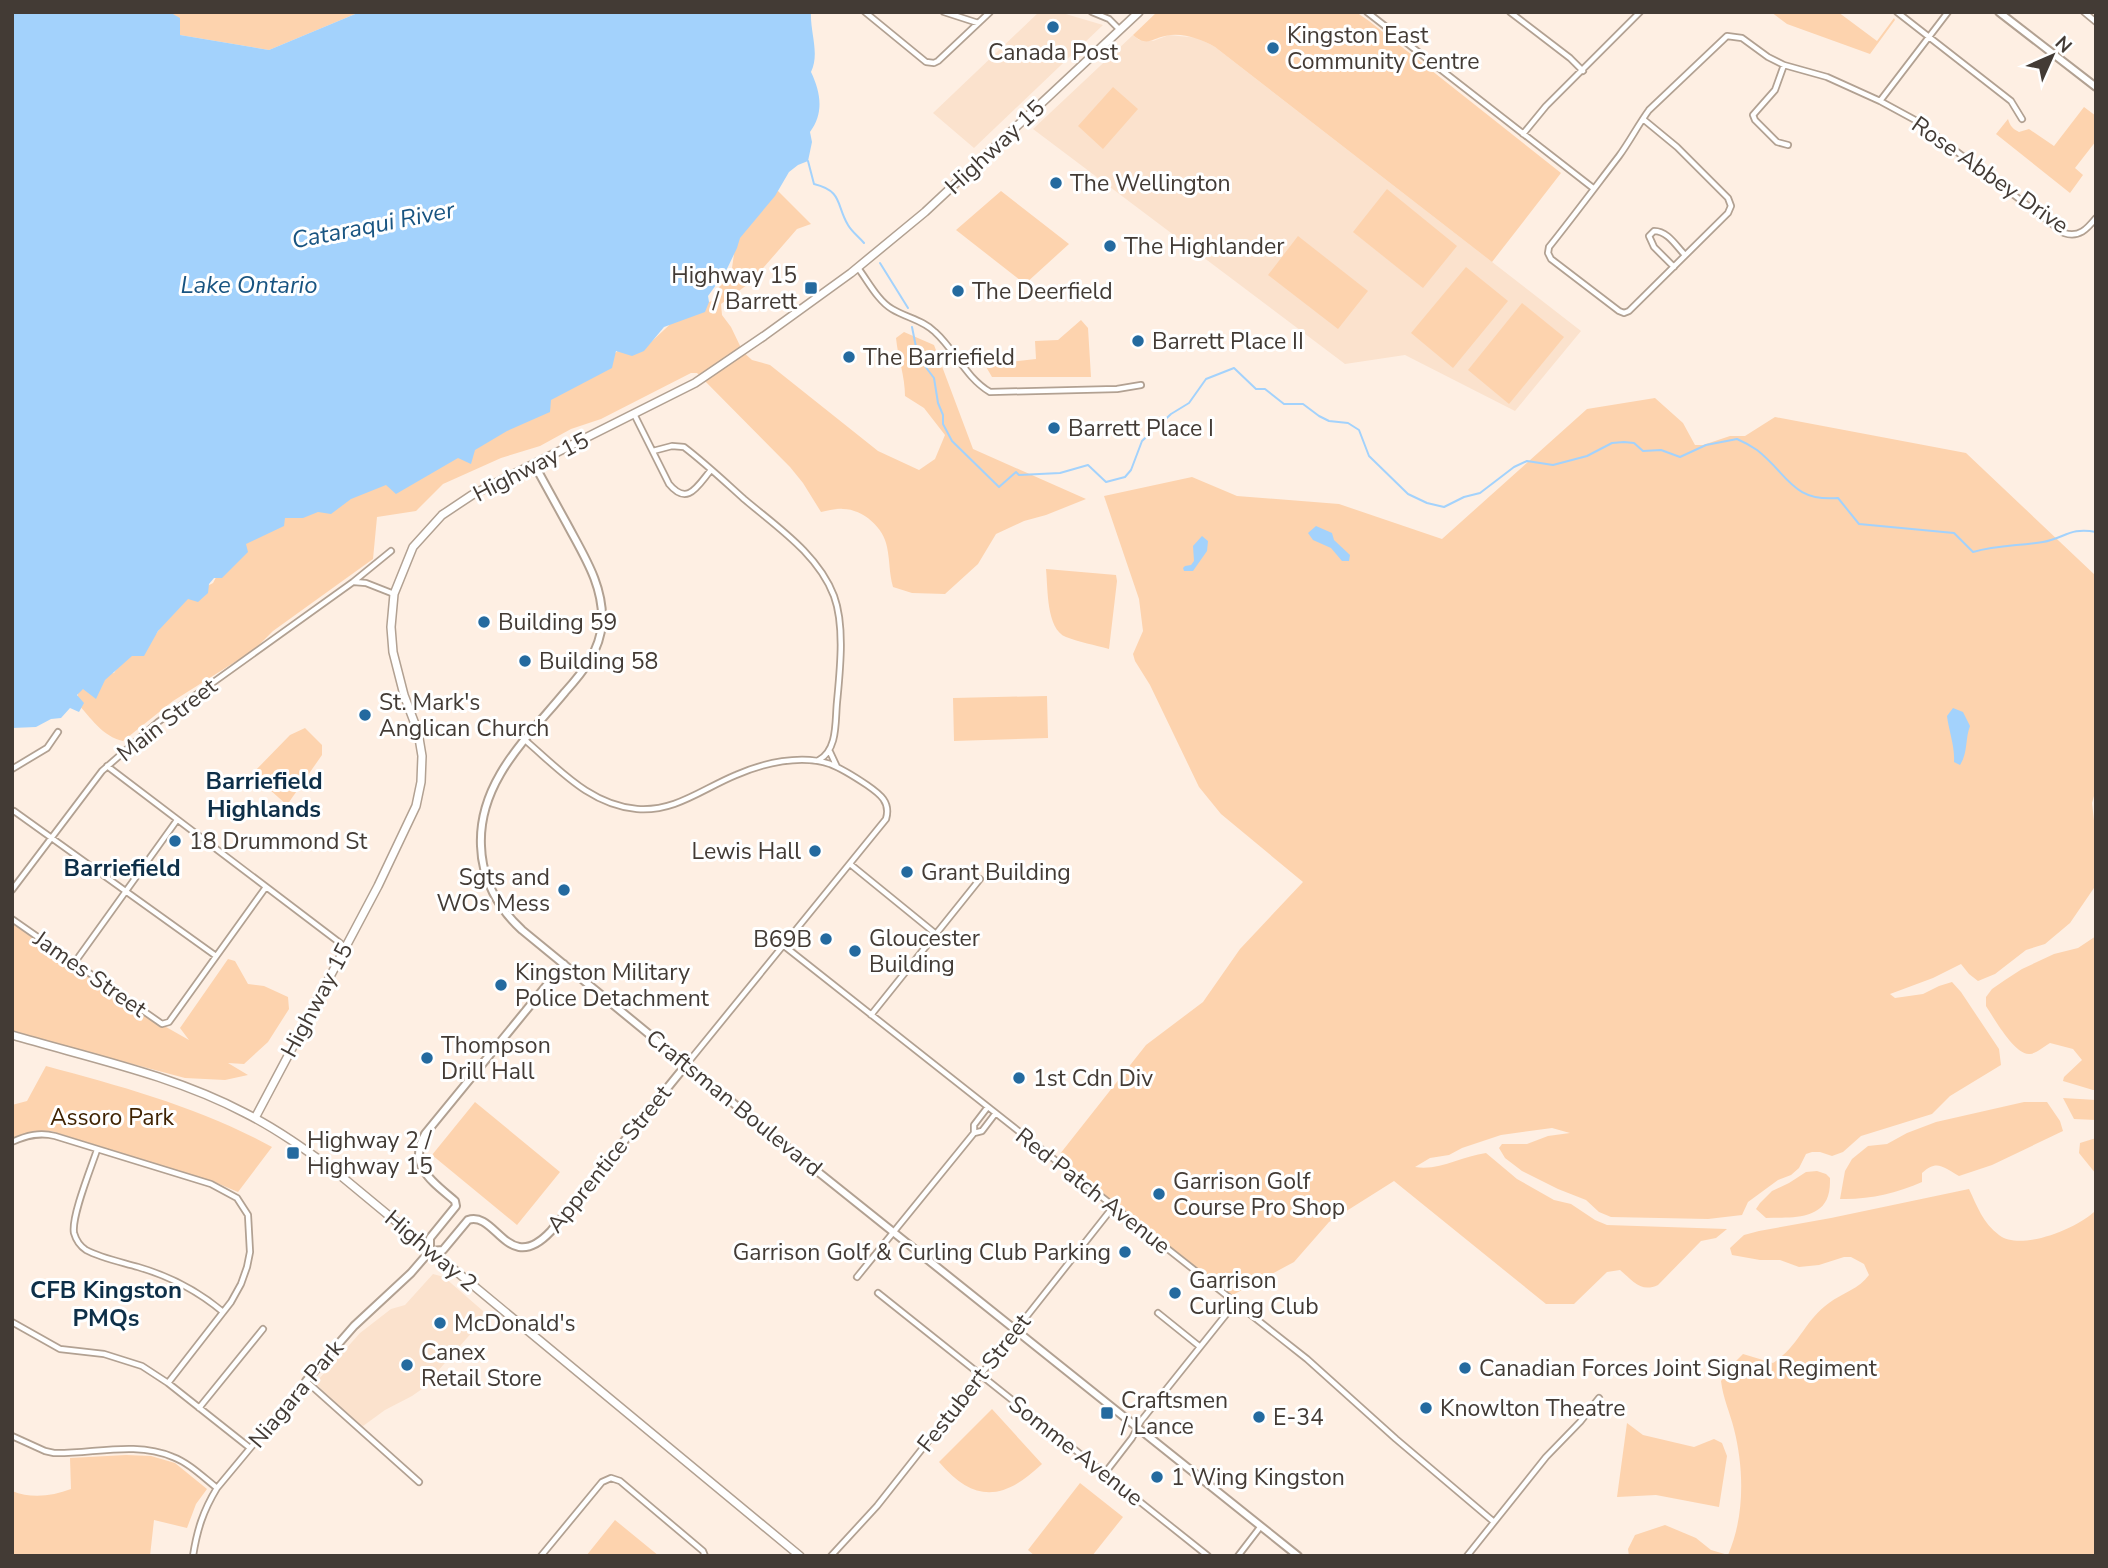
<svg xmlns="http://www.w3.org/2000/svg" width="2108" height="1568" font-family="'Nunito Sans',sans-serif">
<rect width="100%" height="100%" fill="#feefe3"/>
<path fill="#fbe2cd" d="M1039,12H1059L1103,25L974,148L933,113Z
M1133,35L1139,40L1153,41L1169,35L1199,38L1215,47L1581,331L1515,411L1405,355L1345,364L1033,129Z
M433,1274L444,1277L483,1311L482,1317L475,1325L474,1330L422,1389L412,1396L385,1410L363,1426L351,1418L317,1385L318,1380L360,1333L391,1309L405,1305Z"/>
<path fill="#fdd3ae" d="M154,12H360L269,50L180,35L171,13Z
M1157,12H1356L1369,21L1561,173L1492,262L1215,47C1201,39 1182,32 1165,36C1151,39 1147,47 1133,35Z
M1771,12H1838L1877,41L1894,18L1895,20L1870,54L1787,24Z
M1113,87L1138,109L1103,149L1078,126Z
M2084,107L2096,116V141L2075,168L2083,175L2070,193L1996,134L2008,119C2010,126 2013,129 2019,132L2029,129L2054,146Z
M1387,189L1457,246L1423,288L1353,232Z
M777,190L811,224L797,229L751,282L721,304L722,315L731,327L743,352L752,360L770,365L878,451L919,470L935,459L945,435L924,408L905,396C905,376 898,358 896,338L904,332L934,345L973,449L1086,499L1046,515L1024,521L996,534L978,564L945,594L912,593L893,587C889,573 890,561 887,547C884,528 863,509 843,509C836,508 828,511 821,512L803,483L790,467L697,373H691L601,419L571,429L540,446L501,458L443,484L416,511L377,517L373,559L273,631L254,650L173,701L123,741C103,737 90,717 77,703L80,678L114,673L133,644L156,634L165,621L173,604L213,583L221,568L249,529L599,365L623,347L650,343L679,316L703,304L715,300L723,277L732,268L735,247L745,219Z
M1001,191L1069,244L1025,284L956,230Z
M1298,236L1368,291L1338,329L1268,275Z
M1466,267L1508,301L1453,368L1411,333Z
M1522,303L1564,337L1509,404L1468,370Z
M1081,320L1088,328L1091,377H992L985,365L1036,359L1035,341L1058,340Z
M1655,398L1683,423L1695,445H1703L1730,436H1745L1775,417L1966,453L2096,576V789L2092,803L2096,838V885L2070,923L2045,944L2026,950L1995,974L1978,981L1969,974L1961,964L1933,978L1890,994L1895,998L1923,994L1939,986L1952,982L1961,992L1999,1049L2001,1065L1950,1096L1932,1114L1861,1136L1843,1152L1832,1156L1820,1152H1812L1806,1154L1799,1168L1791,1175L1778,1180L1748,1202L1742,1215L1708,1219L1611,1217L1599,1212L1586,1200L1558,1189L1522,1171L1505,1158L1499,1148L1502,1144H1527L1548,1136L1570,1133L1552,1128L1501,1135L1462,1148L1449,1155L1430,1158L1415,1167C1440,1171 1462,1156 1486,1153L1517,1179L1554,1200L1571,1204L1595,1220L1607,1225L1727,1229L1716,1238L1701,1241L1658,1285C1641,1293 1633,1281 1620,1270L1607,1272L1574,1304H1546L1394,1181L1329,1222L1294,1262L1227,1298L1056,1159L1146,1045L1203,1002L1240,949L1303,882L1221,814L1199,787L1150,685L1135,661L1133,654L1143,631L1139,599L1104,496L1192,477L1237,496L1339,504L1442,539L1587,409Z
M1046,569L1116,575L1117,581L1109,649C1095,645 1079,642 1066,637C1046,629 1048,588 1046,569Z
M1047,696L1048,738L954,741L953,698Z
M305,728L322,745V755L287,805L252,774L290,735Z
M12,919L159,1023L189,1040L180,1028L228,959L235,961L248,984L264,986L288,997L289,1009L268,1042L244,1064L228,1063L248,1075L225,1080L185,1078L12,1032Z
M2096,936V1090H2093L2063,1081L2064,1077L2082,1060L2073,1049L2050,1043C2043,1047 2037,1053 2030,1054C2015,1056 1994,1018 1986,1006V997L1992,989L2005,980L2022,969L2054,954L2078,948Z
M46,1066C124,1087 201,1108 272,1147L238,1192L212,1181L51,1131L31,1134L12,1142V1105L27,1101Z
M2063,1098L2096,1100V1120L2074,1119Z
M475,1102L560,1172L517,1225L432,1155Z
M2024,1102H2047L2060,1121L2063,1131L1992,1165L1959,1176C1943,1167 1937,1159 1922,1173V1182C1897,1193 1868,1200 1840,1199L1845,1171L1852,1159L1868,1146L1887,1144L1907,1133L1936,1122Z
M2096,1138V1174L2079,1153L2080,1143Z
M1817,1171L1826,1174L1830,1178C1830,1184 1830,1190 1828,1196C1820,1221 1787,1217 1766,1218L1756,1209L1760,1203L1772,1191L1789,1183L1806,1172Z
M1969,1189C1977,1206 1983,1223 1999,1235C2021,1252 2079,1228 2096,1210V1556H1629L1628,1549L1635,1535L1665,1525L1696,1538L1711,1550L1728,1555C1745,1516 1744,1469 1734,1429C1730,1413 1723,1398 1721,1381L1735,1362L1743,1354L1773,1363C1800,1345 1804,1321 1829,1303C1842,1293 1859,1289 1869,1275L1864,1264L1851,1257H1844L1819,1265L1799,1267L1780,1260H1760L1732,1255L1730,1248L1744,1235L1759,1231L1831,1218Z
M992,1409L1042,1464C1004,1500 975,1504 939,1462Z
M1627,1423L1643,1435L1694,1447L1714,1439L1722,1443L1727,1456L1719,1507L1656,1495L1617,1497Z
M126,1455L151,1456L175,1463L207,1489L196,1504L187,1528L154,1520L150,1556H12V1491C32,1499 52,1496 71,1489L70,1458Z
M1080,1483L1123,1517L1092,1556H1035L1028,1550Z
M615,1520L659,1556H586Z"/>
<path fill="#a3d2fc" d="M12,12L171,13L180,18V35L269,50L360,12H811C810,33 820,53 811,72C821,93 824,113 810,132L812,142L808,161L798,165L789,172L775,196L740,238L737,248L726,271L708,296L709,302L705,312L664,327L644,351L632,356L616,351L612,368L551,400L550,412L507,431L475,450L471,464L458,458L396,494L386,485L351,499L331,514L318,512L303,518H285L284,526L246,544L248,552L222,578H214L209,584L208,593L198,602L188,599L158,631L144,656H132L105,680L96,699L83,689L77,695L84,703L79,712L70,708L61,718L51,719L36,727L12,728Z
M1316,526L1332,533L1334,540L1350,555L1349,561H1342L1331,548L1313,540L1308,533Z
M1202,536L1208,541L1207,551L1193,571H1184L1183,568L1185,566L1191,565L1194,561L1193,546Z
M1953,708L1963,712L1970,726C1965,739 1968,753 1960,765L1954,762C1955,746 1949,732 1947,716Z"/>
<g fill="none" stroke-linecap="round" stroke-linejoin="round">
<path stroke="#a3d2fc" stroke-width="2" d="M808,161L814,184C843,191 836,205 848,225C852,232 859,237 864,243
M880,263L908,308
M912,327L918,357L934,378L938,403L943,415V424L952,441L999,487L1016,472L1019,475L1060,473L1088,465L1106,482L1125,477L1131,470L1142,441L1171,414L1189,403L1206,379L1234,368L1256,389H1265L1284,404H1303L1319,416L1329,421L1348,423L1359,430L1369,456L1408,494L1427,503L1444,507L1464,497L1480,493L1514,467L1527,461L1553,465L1587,456L1612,443L1624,442L1634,443L1643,451L1661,450L1680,457L1706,445L1737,439C1744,442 1751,446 1757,450C1788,474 1792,502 1838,498L1859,524L1954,533L1973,552C1997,545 2018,546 2043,542C2065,538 2070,527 2096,532"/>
<g stroke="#b2a192" stroke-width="8">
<path id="minor" d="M865,12L926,62L934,63L938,61L990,12
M944,12L978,23
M1092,12L1109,19L1120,30
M1367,12L1593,188
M1510,12L1570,58L1583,71
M1897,12L2011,101L2022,119
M2084,12L2096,22
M1784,65L1775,90L1753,115L1755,120L1777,142L1788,145
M1880,101L1948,12
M1643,119L1677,147L1728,198L1731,206L1728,213L1629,311L1624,313L1619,311L1551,259L1548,253L1549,247C1573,217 1596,186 1619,156C1630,141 1638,125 1649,110L1727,36L1742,38L1768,57L1784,65L1827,77L1880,101L1915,120L2064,233C2079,238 2087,229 2096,218
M1523,134L1546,106L1640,12
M1674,267L1654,247L1649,236L1654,231C1668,231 1676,246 1685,255
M858,268C868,281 878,301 892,309C907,318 923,320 935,332C955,350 966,378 990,392L1117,389L1141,385
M634,414L669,484C688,507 698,485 711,470
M653,451L672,446L684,447C705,463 724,481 744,499C777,527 818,554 834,596C845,626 840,670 837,702C835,722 838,749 819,760
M354,582L366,583L394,594
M525,740C559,769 590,805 637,809C675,812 702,789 736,775C763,763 801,754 830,764C843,769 855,777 867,785C880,794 891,802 886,819L686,1065
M830,752L837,767
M107,766L344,946
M12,769L47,748L58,732
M12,813L14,811L216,956
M850,864L936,934
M12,890L102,771L158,722L353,582L391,551
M12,919L162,1024L169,1022L266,887
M783,945L1307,1359L1396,1439L1494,1522
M75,962L177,820
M871,1015L980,879
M974,1133V1125L987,1108
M12,1142C27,1135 40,1132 55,1136L211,1184L237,1198L248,1215L250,1252L247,1267L241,1284L231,1302L168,1383
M97,1150C91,1168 71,1217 74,1233C76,1240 80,1246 86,1250C101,1258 121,1262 138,1267C169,1276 198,1291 223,1312
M857,1277L974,1133L982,1131L995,1114
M878,1293L1208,1556
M1158,1313L1199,1346
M12,1322L60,1349L104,1354L142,1366L168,1383L250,1448
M199,1408L263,1329
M12,1436L45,1451L54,1453C93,1454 135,1441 173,1457C189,1463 203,1477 217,1488
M1105,1473L1132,1438L1141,1421L1236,1302
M193,1556C197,1530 203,1511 217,1488L306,1381L419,1482
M541,1556L602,1482L611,1478L620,1481L703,1551L705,1556
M831,1556L877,1506L1113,1207
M1238,1556L1261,1526
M1467,1556L1546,1457L1580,1422L1599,1398"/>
</g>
<g stroke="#b2a192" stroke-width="10">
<path id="tertiary" d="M1999,12L2096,87
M534,464C545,484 556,504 567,524C584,556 604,586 602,623C600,651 583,672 565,692C527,738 478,782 481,846C482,879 498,908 522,930L777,1139L1298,1556
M430,1251L443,1250L468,1220C496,1210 508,1277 551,1231L686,1065
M430,1251V1238L456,1206L455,1201C433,1182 407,1166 425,1134L564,964
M306,1381L354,1326L411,1273L430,1251"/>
</g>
<g stroke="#b2a192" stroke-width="10">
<path id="secondary" d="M12,1035C90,1058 173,1075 245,1113C277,1129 306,1150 335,1171L800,1556
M255,1118L378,886L416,806L421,782L422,756L418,732L404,695L393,652L391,627L394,594L413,547L442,515L472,495L695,383L764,336L851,273L925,212L1139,12"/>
</g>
<use href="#minor" stroke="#fff" stroke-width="4.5"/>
<use href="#tertiary" stroke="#fff" stroke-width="6"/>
<use href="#secondary" stroke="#fff" stroke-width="7"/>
</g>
<g fill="#246a9f" stroke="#fff" stroke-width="2.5">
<circle cx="1053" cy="27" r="7"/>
<circle cx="1273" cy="48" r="7"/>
<circle cx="1056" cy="183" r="7"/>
<circle cx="1110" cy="246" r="7"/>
<rect x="804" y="281" width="14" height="14" rx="3.5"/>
<circle cx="958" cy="291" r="7"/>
<circle cx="1138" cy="341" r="7"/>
<circle cx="849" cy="357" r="7"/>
<circle cx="1054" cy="428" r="7"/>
<circle cx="484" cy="622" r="7"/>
<circle cx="525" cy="661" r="7"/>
<circle cx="365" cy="715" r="7"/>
<circle cx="175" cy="841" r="7"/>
<circle cx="815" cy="851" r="7"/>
<circle cx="907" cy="872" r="7"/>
<circle cx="564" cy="890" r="7"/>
<circle cx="826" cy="939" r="7"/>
<circle cx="855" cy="951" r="7"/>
<circle cx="501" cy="985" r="7"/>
<circle cx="427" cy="1058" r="7"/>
<circle cx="1019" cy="1078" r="7"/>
<rect x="286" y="1146" width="14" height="14" rx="3.5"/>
<circle cx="1159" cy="1194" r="7"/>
<circle cx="1125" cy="1252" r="7"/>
<circle cx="1175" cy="1293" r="7"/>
<circle cx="440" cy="1323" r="7"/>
<circle cx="407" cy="1365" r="7"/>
<circle cx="1465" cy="1368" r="7"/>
<circle cx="1426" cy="1408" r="7"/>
<rect x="1100" y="1406" width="14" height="14" rx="3.5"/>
<circle cx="1259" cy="1417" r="7"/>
<circle cx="1157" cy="1477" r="7"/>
</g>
<g text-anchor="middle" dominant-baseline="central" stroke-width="6" stroke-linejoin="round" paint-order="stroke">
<g font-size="23" fill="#433b35" stroke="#fff" text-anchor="start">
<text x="1287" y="35">Kingston East<tspan x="1287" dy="26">Community Centre</tspan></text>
<text x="1053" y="52" text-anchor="middle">Canada Post</text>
<text x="1070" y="183">The Wellington</text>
<text x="1124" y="246">The Highlander</text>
<text x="797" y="275" text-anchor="end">Highway 15<tspan x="797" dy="26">/ Barrett</tspan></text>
<text x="972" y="291">The Deerfield</text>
<text x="1152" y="341">Barrett Place II</text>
<text x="863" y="357">The Barriefield</text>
<text x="1068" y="428">Barrett Place I</text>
<text x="498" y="622">Building 59</text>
<text x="539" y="661">Building 58</text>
<text x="379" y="702">St. Mark's<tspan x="379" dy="26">Anglican Church</tspan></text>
<text x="189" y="841">18 Drummond St</text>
<text x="801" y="851" text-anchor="end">Lewis Hall</text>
<text x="921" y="872">Grant Building</text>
<text x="550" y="877" text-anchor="end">Sgts and<tspan x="550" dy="26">WOs Mess</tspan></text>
<text x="869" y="938">Gloucester<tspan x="869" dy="26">Building</tspan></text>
<text x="812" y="939" text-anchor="end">B69B</text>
<text x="515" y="972">Kingston Military<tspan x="515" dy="26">Police Detachment</tspan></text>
<text x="441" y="1045">Thompson<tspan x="441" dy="26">Drill Hall</tspan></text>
<text x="1033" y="1078">1st Cdn Div</text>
<text x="307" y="1140">Highway 2 /<tspan x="307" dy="26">Highway 15</tspan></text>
<text x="1173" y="1181">Garrison Golf<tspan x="1173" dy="26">Course Pro Shop</tspan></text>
<text x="1111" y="1252" text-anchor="end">Garrison Golf &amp; Curling Club Parking</text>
<text x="1189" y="1280">Garrison<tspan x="1189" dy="26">Curling Club</tspan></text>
<text x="454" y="1323">McDonald's</text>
<text x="421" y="1352">Canex<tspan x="421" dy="26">Retail Store</tspan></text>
<text x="1479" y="1368">Canadian Forces Joint Signal Regiment</text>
<text x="1121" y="1400">Craftsmen<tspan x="1121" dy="26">/ Lance</tspan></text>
<text x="1440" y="1408">Knowlton Theatre</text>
<text x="1273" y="1417">E-34</text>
<text x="1171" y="1477">1 Wing Kingston</text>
</g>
<g font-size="23" fill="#433b35" stroke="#fff">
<text transform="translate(995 147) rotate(-43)">Highway 15</text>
<text transform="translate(1990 175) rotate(35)">Rose Abbey Drive</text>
<text transform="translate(531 467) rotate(-27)">Highway 15</text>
<text transform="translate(167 720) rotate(-38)">Main Street</text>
<text transform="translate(90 974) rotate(35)">James Street</text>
<text transform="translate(317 1000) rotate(-62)">Highway 15</text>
<text transform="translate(734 1103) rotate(39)">Craftsman Boulevard</text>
<text transform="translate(609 1159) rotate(-51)">Apprentice Street</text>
<text transform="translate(1093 1191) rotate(38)">Red Patch Avenue</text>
<text transform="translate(431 1251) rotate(40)">Highway 2</text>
<text transform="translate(974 1383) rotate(-52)">Festubert Street</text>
<text transform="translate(296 1394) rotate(-50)">Niagara Park</text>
<text transform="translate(1076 1451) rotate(38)">Somme Avenue</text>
</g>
<g font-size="23" fill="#402302" stroke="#fff">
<text x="112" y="1117">Assoro Park</text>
</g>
<g font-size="24" font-style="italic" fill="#185481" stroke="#fff">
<text transform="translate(373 225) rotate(-11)">Cataraqui River</text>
<text x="249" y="285">Lake Ontario</text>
</g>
<g font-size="24" font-weight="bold" fill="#0e2f48" stroke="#fff">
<text x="264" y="781">Barriefield<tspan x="264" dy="28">Highlands</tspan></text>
<text x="122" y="868">Barriefield</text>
<text x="106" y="1290">CFB Kingston<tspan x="106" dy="28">PMQs</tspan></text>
</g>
</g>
<rect width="2108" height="1568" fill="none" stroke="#433b35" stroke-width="28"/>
<g transform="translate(2052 56) rotate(45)" stroke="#ffffff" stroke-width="5" paint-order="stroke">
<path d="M0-5L12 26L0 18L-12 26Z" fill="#433b35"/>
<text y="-10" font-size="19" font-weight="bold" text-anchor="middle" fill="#433b35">N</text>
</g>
</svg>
